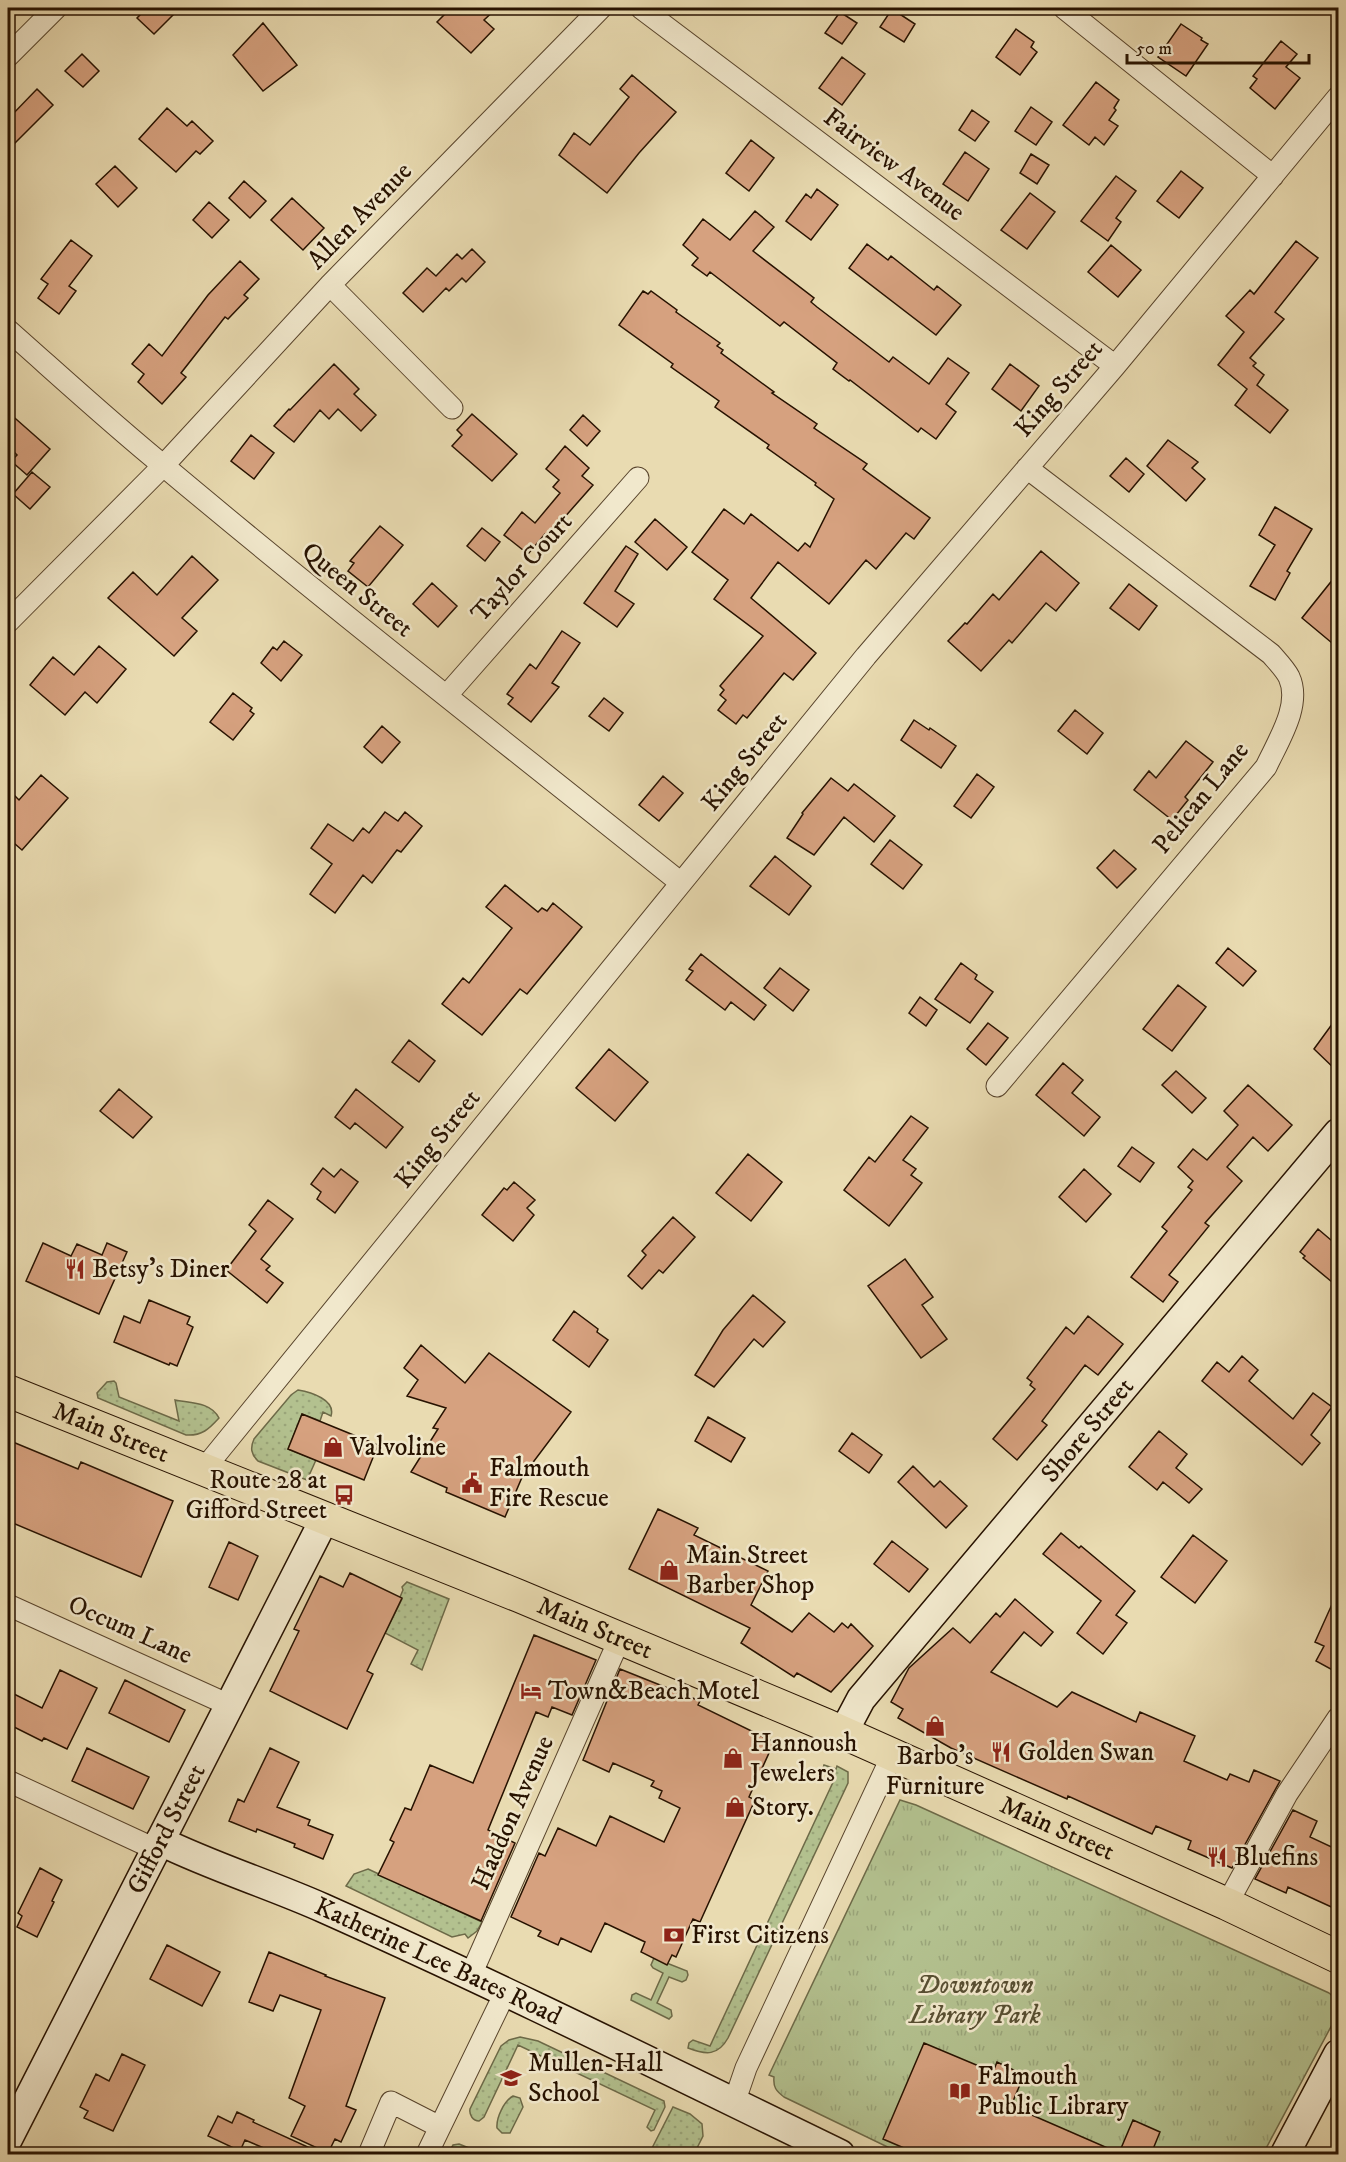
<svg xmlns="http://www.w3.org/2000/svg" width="1346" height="2162" font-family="'IM FELL DW Pica',serif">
<defs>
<pattern id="grass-dots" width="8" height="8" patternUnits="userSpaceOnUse" patternTransform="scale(1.5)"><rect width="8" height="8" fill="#b3c18f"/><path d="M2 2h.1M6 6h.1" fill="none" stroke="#9aa57a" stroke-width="1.8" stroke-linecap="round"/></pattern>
<pattern id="park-tufts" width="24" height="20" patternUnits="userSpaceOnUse" patternTransform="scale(1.5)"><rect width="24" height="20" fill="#b3c18f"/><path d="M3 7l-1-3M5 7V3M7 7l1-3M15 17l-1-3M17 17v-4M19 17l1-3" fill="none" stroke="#9aa57a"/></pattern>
</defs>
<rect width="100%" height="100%" fill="#e9dbb1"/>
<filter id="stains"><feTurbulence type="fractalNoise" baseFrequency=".00333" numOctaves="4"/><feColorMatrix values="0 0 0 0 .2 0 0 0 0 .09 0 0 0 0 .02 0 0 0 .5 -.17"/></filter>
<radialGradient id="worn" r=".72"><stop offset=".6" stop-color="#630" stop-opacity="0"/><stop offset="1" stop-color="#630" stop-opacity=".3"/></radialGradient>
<path fill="url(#grass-dots)" stroke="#6d6a48" stroke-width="1.5" d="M114,1381L116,1383L119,1397L179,1421L175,1400C191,1403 211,1402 219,1418C209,1429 202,1436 186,1435L98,1398L97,1393L107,1382Z
M298,1390C311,1392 336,1400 331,1416L323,1412L320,1421L302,1414L288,1449L316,1460L307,1480L258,1461C251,1454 250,1448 254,1439L291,1395Z
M407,1582L449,1599L422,1670L411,1664L418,1650L385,1633L402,1599L400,1597L403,1590L402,1587Z
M824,1765L836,1769L837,1766L848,1772V1783L728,2038C718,2056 706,2055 688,2048L689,2043L693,2040L710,2046L835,1778L822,1771Z
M368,1869L482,1922L477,1931L468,1938L465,1934L452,1937L346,1886L354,1874Z
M520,2037L538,2041L664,2101L665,2107L654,2130L651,2131L647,2127L655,2110L518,2045L484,2117L479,2121C473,2121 469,2115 470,2109L501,2046L509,2040Z
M513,2096L520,2098L523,2107L510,2133H502L497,2128C496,2118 504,2101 513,2096Z
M673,2107L690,2114L702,2124L703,2136L694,2154H649Z
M459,2144L484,2154H448L453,2145Z"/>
<path fill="url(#park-tufts)" stroke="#6d6a48" stroke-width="1.5" d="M900,1800L916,1805L1329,1993C1340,2001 1336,2009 1334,2021L1263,2154H902L784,2097C776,2091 773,2087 774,2077L769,2075Z"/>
<path fill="#b3c18f" stroke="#6d6a48" stroke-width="1.5" d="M654,1958L687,1971L688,1975L686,1980L682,1982L669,1977L657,2003L671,2010L672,2016L669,2019L631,2000L632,1995L636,1993L651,2000L663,1973L653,1968L651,1965Z"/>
<path fill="#d6a17f" stroke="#271200" stroke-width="1.5" d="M147,8H180L154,34L137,18Z
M451,8H497L484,20L494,29L471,53L437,22Z
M892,9L915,24L904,42L880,27Z
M840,12L857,23L842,44L825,33Z
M263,23L297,65L263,91L233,55Z
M1181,24L1202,38L1201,40L1208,44L1186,76L1158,57Z
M1016,29L1034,42L1031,47L1037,52L1020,75L996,57Z
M1281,41L1297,54L1286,67L1300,78L1275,109L1250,88L1257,79L1253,76Z
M82,54L99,71L83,87L65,71Z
M842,57L865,74L842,105L819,88Z
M632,75L676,112L639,153L607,193L559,155L574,133L590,145L629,97L620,89Z
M1096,82L1119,100L1114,108L1116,110L1109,120L1118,126L1104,145L1095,137L1089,145L1063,125Z
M37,89L53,105L8,150V119Z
M1031,107L1052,122L1036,145L1015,131Z
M167,108L187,126L192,121L213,141L200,154L196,151L176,172L139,139Z
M972,110L989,122L975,141L959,130Z
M751,140L774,158L749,191L726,173Z
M965,152L989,169L968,201L943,184Z
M1031,154L1049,165L1037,184L1020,173Z
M115,166L137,188L118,207L96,184Z
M1181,171L1203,188L1179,218L1157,201Z
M1116,176L1136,191L1116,218L1121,222L1108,241L1081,221Z
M244,181L266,201L250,218L229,198Z
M817,189L838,205L811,240L786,221L806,194L811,198Z
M1030,193L1055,212L1027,249L1001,230Z
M292,198L324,228L303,250L271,220Z
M209,202L229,220L212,238L193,220Z
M755,211L774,227L753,251L814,298L811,302L817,307L889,362L893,357L929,384L948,358L969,373L946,404L956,412L936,439L921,428L918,432L850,380L849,381L833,369L837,363L784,322L780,326L710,272L707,276L692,265L698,258L683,245L703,219L730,240Z
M71,240L92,256L69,286L76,291L59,314L38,298L48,284L41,279Z
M1296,241L1318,258L1275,312L1284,319L1250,358L1256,363L1253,366L1264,375L1257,385L1288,410L1270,433L1235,405L1247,389L1218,365L1244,332L1226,316L1250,290L1254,294Z
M867,244L888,260L891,256L934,290L937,286L961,305L936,335L849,268Z
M1111,245L1141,270L1118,297L1088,272Z
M472,249L485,262L466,282L462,278L449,291L446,288L423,312L403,293L427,268L436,276L457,254L462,259Z
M240,261L259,279L244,295L248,298L228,319L225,317L181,373L186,377L162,404L138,382L144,374L132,364L149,344L162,356L208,295Z
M643,291L648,294L651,291L677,310L676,312L720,343L717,346L723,350L721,353L774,392L772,393L817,424L814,428L867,464L863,469L930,518L914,539L906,533L876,569L866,560L829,604L778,562L751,598L816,653L793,680L784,673L747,718L743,715L736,724L718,710L726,700L720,695L724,690L720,686L763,636L714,599L728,580L692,552L724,509L744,524L751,514L798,551L805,543L810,547L834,499L815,485L816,483L767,448L769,445L715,407L719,401L671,367L673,364L619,325Z
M334,364L359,389L354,394L376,415L361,431L338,409L329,419L320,410L294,442L274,426L289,409L290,410Z
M1010,364L1039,386L1021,411L992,389Z
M8,412L50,449L27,475L11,461L17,455L8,446Z
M472,414L517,454L492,481L452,446L462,435L457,430Z
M583,415L600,431L587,446L570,430Z
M251,435L274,453L254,479L231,461Z
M1168,440L1198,462L1192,468L1205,479L1186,501L1147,466Z
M565,446L589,468L582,476L593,485L548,536L545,534L528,554L504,535L522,512L535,523L560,493L553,487L559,480L546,469Z
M1126,458L1144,474L1129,492L1110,476Z
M32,472L50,487L30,509L13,494Z
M1275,507L1312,529L1287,571L1290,573L1275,600L1250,586L1275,545L1259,535Z
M655,519L687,547L667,570L635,542Z
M380,526L403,545L368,587L348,571L354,563L350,561Z
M482,528L500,542L485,561L467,546Z
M626,546L638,554L615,591L634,604L617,627L584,603Z
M1041,551L1079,583L1056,611L1046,603L1012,643L1009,640L981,671L948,641L965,623L967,624L993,594L999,600Z
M192,556L218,580L182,618L197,631L174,656L108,598L133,572L157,595Z
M1338,573V648L1302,618Z
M432,583L457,606L438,627L413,604Z
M1129,584L1157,606L1139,630L1110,608Z
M562,631L580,643L552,683L559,687L531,722L508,704L513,698L507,694L530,664L536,669Z
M284,641L302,655L281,681L261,663L273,647L277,650Z
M99,646L126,669L97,703L85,692L65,715L30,685L53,657L74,675Z
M233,693L252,708L250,711L254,714L233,740L210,722Z
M604,698L623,713L609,731L589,716Z
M1075,710L1103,733L1087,754L1058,731Z
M914,720L929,730L930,728L956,746L941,768L901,740Z
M382,726L400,742L382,763L364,747Z
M1186,741L1213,762L1185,797L1188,800L1172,820L1134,790L1149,771L1156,778Z
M977,774L994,787L971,818L954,806Z
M41,775L68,798L22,850L8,838V789L19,800Z
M663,776L683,793L659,821L639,805Z
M831,778L848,791L854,784L895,816L874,842L844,817L814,855L787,838L803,814L802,813Z
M385,812L398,821L405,812L422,826L401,852L397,850L372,883L363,875L335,913L310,894L332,864L311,848L328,824L353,841L363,828L369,833Z
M890,840L922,865L903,889L871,864Z
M1114,850L1136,869L1117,888L1097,868Z
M775,856L811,886L789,915L750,886Z
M505,885L538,912L542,908L547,911L553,903L582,927L527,994L520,989L482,1035L442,1004L463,978L469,983L512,928L486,907Z
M1228,948L1256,971L1243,986L1216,963Z
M701,954L766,1005L754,1020L731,1002L725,1010L686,980L693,971L689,969Z
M961,963L977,975L975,979L993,992L970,1023L935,999Z
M780,968L809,990L793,1011L764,988Z
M1178,985L1206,1007L1172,1051L1143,1029Z
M920,997L937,1010L926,1026L909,1013Z
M1338,1016V1072L1314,1049Z
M988,1023L1008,1038L986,1065L967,1049Z
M409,1040L435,1061L419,1082L392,1062Z
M609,1049L648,1082L615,1121L576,1088Z
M1063,1063L1083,1080L1072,1093L1100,1117L1084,1136L1036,1095Z
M1176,1071L1206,1098L1192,1113L1162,1085Z
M1248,1085L1292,1125L1268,1151L1253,1137L1227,1167L1242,1181L1205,1223L1209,1226L1169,1275L1178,1282L1163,1302L1131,1277L1167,1231L1162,1227L1192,1190L1188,1187L1193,1181L1178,1167L1193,1149L1207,1160L1238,1125L1224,1111Z
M119,1089L152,1117L133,1138L100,1111Z
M356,1089L403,1127L386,1148L355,1123L350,1129L335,1117Z
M911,1116L928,1128L903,1160L916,1169L911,1175L922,1183L889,1226L844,1190L869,1157L875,1162Z
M1132,1147L1154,1163L1140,1182L1118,1166Z
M748,1154L782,1182L751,1221L716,1193Z
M323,1168L334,1177L341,1169L358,1182L335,1213L317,1199L321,1192L311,1184Z
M1084,1169L1111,1194L1086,1222L1059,1197Z
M514,1182L535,1200L527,1208L534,1215L513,1241L482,1215L504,1188L507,1190Z
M268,1200L293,1219L261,1259L270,1266L266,1270L283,1283L267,1303L226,1270L256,1231L249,1225Z
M673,1217L695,1237L663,1273L659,1270L642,1289L628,1276L646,1255L642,1251Z
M1318,1229L1338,1246V1287L1303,1258L1305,1256L1300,1252Z
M43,1243L71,1256L77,1244L102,1255L107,1243L127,1252L99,1314L26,1281Z
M905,1259L933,1297L922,1305L947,1339L921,1358L868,1286Z
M753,1295L785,1322L763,1347L754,1339L714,1387L695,1375L723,1330Z
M149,1300L190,1317L187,1324L193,1327L177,1366L170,1363L169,1365L114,1342L124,1316L140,1323Z
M574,1311L598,1329L597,1332L608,1340L589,1367L553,1340Z
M1088,1316L1123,1344L1098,1375L1085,1365L1042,1421L1047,1425L1017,1460L993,1439L1035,1389L1030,1385L1032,1382L1027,1378L1066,1327L1074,1334Z
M421,1345L465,1383L489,1353L571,1412L528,1469L526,1468L505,1517L446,1492L447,1488L411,1472L438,1429L433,1428L446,1408L407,1396L418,1380L404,1368Z
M1242,1356L1258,1370L1249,1381L1293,1419L1313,1393L1332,1407L1311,1435L1320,1443L1302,1465L1202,1381L1217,1362L1229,1372Z
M302,1414L378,1445L364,1480L288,1449Z
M708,1417L745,1438L731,1462L695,1441Z
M1159,1431L1187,1454L1176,1468L1202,1489L1189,1503L1163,1482L1157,1490L1129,1467Z
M852,1433L882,1455L869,1473L839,1451Z
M8,1440L78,1469L81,1462L173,1501L141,1577L8,1521Z
M913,1466L934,1487L940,1481L967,1506L946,1528L898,1482Z
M658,1509L698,1528L694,1535L768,1571L751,1605L792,1632L809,1613L834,1632L842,1623L848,1628L851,1624L873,1646L831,1692L797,1673L794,1677L741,1643L750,1628L629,1569Z
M1061,1533L1079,1548L1081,1546L1135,1591L1116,1615L1127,1623L1103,1654L1077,1633L1101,1601L1043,1554Z
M1193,1535L1227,1561L1195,1603L1161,1577Z
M892,1541L928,1569L909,1592L874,1564Z
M229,1542L258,1556L238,1600L209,1587Z
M350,1573L402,1598L367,1671L373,1674L347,1729L270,1691L299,1631L294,1629L320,1576L343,1587Z
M1338,1591V1673L1316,1661L1324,1646L1315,1642Z
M1015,1599L1053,1632L1041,1646L1024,1632L991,1672L1057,1707L1072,1692L1136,1722L1140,1712L1195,1736L1184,1761L1227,1780L1230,1774L1249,1782L1254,1770L1280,1781L1232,1868L1188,1849L1191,1841L1156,1826L1152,1834L1068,1796L1067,1799L951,1748L898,1718L903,1709L891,1702L909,1668L953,1628L970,1643L996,1613L1000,1617Z
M534,1635L596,1660L572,1715L552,1707L548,1717L536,1712L488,1830L515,1843L481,1921L378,1875L394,1842L390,1840L405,1808L411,1810L430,1765L473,1783Z
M620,1669L700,1701L698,1705L774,1742L749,1797L755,1800L700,1922L693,1919L676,1957L672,1955L667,1965L641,1952L645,1942L605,1923L591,1952L561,1938L558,1945L538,1936L541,1931L511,1917L539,1853L545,1856L558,1828L596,1846L610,1816L664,1842L680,1808L659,1798L662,1791L651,1786L654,1781L613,1763L609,1772L583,1760Z
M60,1670L97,1688L67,1749L44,1738L42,1741L8,1724V1691L42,1708Z
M125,1680L185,1710L169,1742L109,1713Z
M87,1748L149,1777L133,1809L72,1781Z
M270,1748L299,1762L277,1807L310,1820L308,1825L333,1835L323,1859L294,1847L295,1844L257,1829L256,1832L229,1821L238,1799L244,1802Z
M1293,1810L1317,1821L1310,1837L1338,1850V1910L1288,1887L1286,1893L1255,1879Z
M40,1868L62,1880L52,1901L54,1902L37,1937L17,1927L22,1916L18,1913Z
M167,1945L220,1972L202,2006L150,1979Z
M269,1952L326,1975L325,1976L385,1998L346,2106L356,2110L341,2142L335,2139L328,2153L291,2136L305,2106L289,2098L321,2010L280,1995L273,2011L249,2002Z
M924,2043L993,2072L997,2062L1024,2075L1011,2106L1119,2153L1133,2120L1160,2132L1151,2154H918L883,2139Z
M122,2054L145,2065L113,2131L84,2118L88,2111L80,2107L96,2074L109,2081Z
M237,2112L254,2120L253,2122L323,2154H278L245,2140L240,2151L208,2136L218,2116L232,2123Z"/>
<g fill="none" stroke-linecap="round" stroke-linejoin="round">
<g stroke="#58442c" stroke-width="23">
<path id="street" d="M641,8L1115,366
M1064,8L1273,176
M8,56L56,8
M330,285L452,408
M8,330C60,376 111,423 165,467C334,609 509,745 681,883
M8,622L163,466L330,285L601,8
M447,695L638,478
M997,1086L1266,767C1278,741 1302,705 1289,677C1285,669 1277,661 1271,654L1027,468
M204,1469L866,656L1115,366L1338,97
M8,1605L229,1705
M8,1781L155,1849
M1227,1904L1287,1794L1338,1718
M470,1977L620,1638
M734,2103L746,2068L892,1756
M369,2154L391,2102L440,2127
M427,2154L505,1993"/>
</g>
<g stroke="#271200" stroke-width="31">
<g id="secondary">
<path id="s1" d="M843,1733L861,1699L1338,1133"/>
<path id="s2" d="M160,1841C213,1867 269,1884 323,1908C498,1986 669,2071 840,2154"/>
<path id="s3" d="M8,2139L325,1518"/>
<path d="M1285,2154L1338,2054"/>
</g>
</g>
<g stroke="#271200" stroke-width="34">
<g id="primary">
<path id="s4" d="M8,1391L519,1596L826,1725L1227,1904L1338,1957"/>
</g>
</g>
<use href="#street" stroke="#f1e8cc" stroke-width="21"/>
<use href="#secondary" stroke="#f1e8cc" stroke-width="28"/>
<use href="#primary" stroke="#e9dbb1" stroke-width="32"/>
</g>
<defs>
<g id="restaurant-bare" transform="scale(1.62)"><path d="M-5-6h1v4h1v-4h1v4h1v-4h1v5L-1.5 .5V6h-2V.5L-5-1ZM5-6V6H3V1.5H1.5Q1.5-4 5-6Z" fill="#8f2418" stroke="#f1e8cc" stroke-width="2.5" paint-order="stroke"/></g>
<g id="shop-bare" transform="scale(1.62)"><path d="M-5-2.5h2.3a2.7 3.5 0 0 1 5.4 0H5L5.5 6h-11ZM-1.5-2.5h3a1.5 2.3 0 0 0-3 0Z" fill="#8f2418" stroke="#f1e8cc" stroke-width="2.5" paint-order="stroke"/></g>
<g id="civic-bare" transform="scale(1.62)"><path d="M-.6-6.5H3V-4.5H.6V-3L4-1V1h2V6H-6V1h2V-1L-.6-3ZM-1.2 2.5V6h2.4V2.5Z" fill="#8f2418" stroke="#f1e8cc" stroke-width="2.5" paint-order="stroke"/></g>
<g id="bus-bare" transform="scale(1.62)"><path d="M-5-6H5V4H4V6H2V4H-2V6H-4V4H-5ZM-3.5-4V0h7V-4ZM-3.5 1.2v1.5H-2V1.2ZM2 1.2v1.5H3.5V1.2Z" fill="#8f2418" stroke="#f1e8cc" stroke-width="2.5" paint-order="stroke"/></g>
<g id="hotel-bare" transform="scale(1.62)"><path d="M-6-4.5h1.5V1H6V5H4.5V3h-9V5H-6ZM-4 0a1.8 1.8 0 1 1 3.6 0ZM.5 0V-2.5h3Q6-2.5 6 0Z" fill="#8f2418" stroke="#f1e8cc" stroke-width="2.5" paint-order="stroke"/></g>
<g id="bank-bare" transform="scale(1.62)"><path d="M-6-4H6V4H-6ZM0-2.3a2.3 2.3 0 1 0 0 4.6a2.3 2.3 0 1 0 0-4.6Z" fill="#8f2418" stroke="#f1e8cc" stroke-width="2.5" paint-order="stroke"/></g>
<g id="school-bare" transform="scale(1.62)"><path d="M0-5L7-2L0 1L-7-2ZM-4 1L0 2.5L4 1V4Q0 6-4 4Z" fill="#8f2418" stroke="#f1e8cc" stroke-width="2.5" paint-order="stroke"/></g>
<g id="library-bare" transform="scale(1.62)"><path d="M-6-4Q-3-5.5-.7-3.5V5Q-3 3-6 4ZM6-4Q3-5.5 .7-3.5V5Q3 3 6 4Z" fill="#8f2418" stroke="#f1e8cc" stroke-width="2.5" paint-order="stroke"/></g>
</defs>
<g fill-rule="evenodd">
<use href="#restaurant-bare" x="75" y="1269"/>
<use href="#shop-bare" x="333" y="1447"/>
<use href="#civic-bare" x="472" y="1483"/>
<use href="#bus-bare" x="344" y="1495"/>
<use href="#shop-bare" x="669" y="1570"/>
<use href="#hotel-bare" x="531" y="1691"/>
<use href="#shop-bare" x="935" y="1726"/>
<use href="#restaurant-bare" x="1001" y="1752"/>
<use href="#shop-bare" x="733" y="1758"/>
<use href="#shop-bare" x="735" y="1807"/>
<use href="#restaurant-bare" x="1217" y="1857"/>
<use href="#bank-bare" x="674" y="1935"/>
<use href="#school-bare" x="511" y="2078"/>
<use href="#library-bare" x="960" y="2091"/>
</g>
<g text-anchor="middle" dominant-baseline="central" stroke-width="5" stroke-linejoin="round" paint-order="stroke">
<g font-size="26" fill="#271200" stroke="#f1e8cc">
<text transform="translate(894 165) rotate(37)">Fairview Avenue</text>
<text transform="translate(360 216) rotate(-46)">Allen Avenue</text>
<text transform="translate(1059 389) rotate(-49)">King Street</text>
<text transform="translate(522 568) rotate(-48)">Taylor Court</text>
<text transform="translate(357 590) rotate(39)">Queen Street</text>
<text transform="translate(745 762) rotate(-51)">King Street</text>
<text transform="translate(1201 798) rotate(-51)">Pelican Lane</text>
<text transform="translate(438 1139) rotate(-51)">King Street</text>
<text stroke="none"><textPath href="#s1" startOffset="390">Shore Street</textPath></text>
<text stroke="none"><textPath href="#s4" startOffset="111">Main Street</textPath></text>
<text stroke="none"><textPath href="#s4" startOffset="633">Main Street</textPath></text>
<text transform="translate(130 1630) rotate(24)">Occum Lane</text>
<text transform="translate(513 1813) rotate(-66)">Haddon Avenue</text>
<text stroke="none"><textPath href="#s3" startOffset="348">Gifford Street</textPath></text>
<text stroke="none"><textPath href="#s4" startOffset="1137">Main Street</textPath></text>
<text stroke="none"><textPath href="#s2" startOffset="303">Katherine Lee Bates Road</textPath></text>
</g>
<g font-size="26" fill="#271200" stroke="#f1e8cc" text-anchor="start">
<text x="92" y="1269">Betsy's Diner</text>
<text x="350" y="1447">Valvoline</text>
<text x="489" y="1468">Falmouth<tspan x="489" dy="30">Fire Rescue</tspan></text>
<text x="327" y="1480" text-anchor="end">Route 28 at<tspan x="327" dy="30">Gifford Street</tspan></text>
<text x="686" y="1555">Main Street<tspan x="686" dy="30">Barber Shop</tspan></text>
<text x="548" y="1691">Town&amp;Beach Motel</text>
<text x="750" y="1743">Hannoush<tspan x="750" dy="30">Jewelers</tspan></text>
<text x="1018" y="1752">Golden Swan</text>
<text x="935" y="1756" text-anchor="middle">Barbo's<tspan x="935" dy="30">Furniture</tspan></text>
<text x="752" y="1807">Story.</text>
<text x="1234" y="1857">Bluefins</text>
<text x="691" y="1935">First Citizens</text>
<text x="528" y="2063">Mullen-Hall<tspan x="528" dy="30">School</tspan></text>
<text x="977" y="2076">Falmouth<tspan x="977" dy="30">Public Library</tspan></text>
</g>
<g font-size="26" font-style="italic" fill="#584f32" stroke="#f1e8cc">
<text x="975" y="1985">Downtown<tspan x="975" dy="30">Library Park</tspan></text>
</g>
</g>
<rect width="1346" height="2162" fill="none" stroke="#e9dbb1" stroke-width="30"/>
<rect x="9" y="9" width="1328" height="2144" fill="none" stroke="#271200" stroke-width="3"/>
<rect x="15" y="15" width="1316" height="2132" fill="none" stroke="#271200" stroke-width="1.5"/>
<path d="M1127 54v9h182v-9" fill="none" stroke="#271200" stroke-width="3"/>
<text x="1136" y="54" font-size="18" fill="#271200" stroke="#f1e8cc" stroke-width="4.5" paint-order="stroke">50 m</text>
<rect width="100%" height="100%" filter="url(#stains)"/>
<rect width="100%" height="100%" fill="url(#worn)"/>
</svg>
